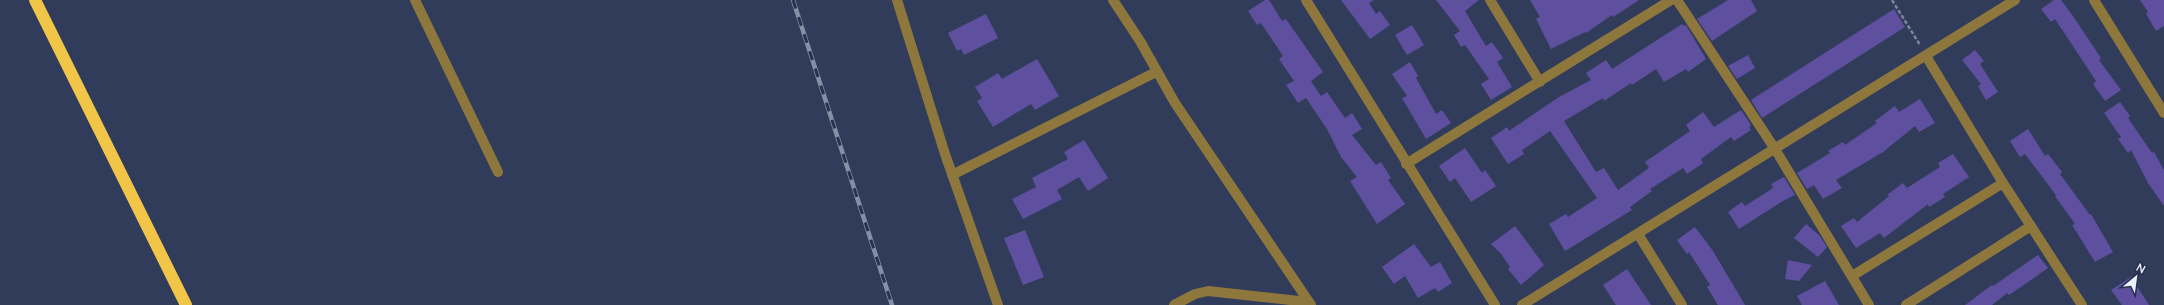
<svg xmlns="http://www.w3.org/2000/svg" width="2164" height="305" font-family="Lato,sans-serif">
<rect width="100%" height="100%" fill="#313c5b"/>
<path fill="#5e509f" d="M1265,0H1269L1282,21L1286,19L1323,72L1311,81L1321,96L1327,92L1345,118L1352,113L1362,129L1352,135L1376,165L1381,162L1391,178L1388,180L1405,204L1377,224L1350,181L1357,177L1341,157L1327,129L1306,98L1298,103L1286,85L1294,81L1279,59L1283,56L1261,23L1257,25L1248,11Z
M1341,0H1374L1369,3L1376,14L1380,11L1390,25L1370,39Z
M1436,0H1479L1465,11L1486,46L1492,42L1503,58L1497,62L1512,87L1491,100L1481,84L1489,79L1465,45L1461,47L1454,35L1460,31Z
M1530,0H1639L1613,17L1612,15L1586,33L1585,32L1551,49L1536,19L1540,17Z
M1728,0H1751L1757,11L1712,41L1697,19Z
M2054,0H2061L2073,16L2101,58L2099,60L2121,90L2105,101L2093,84L2096,81L2055,19L2051,22L2041,9Z
M2140,0H2164V26L2156,31L2146,14L2148,12Z
M1894,9L1905,27L1762,118L1751,100Z
M986,14L998,38L964,55L961,49L957,51L948,33Z
M1682,24L1684,26L1686,25L1706,59L1688,72L1686,69L1664,82L1656,69L1632,85L1631,83L1604,101L1603,98L1564,121L1596,172L1604,168L1618,190L1649,168L1645,162L1690,131L1686,125L1703,112L1714,127L1741,110L1751,125L1749,127L1751,130L1734,141L1731,137L1701,159L1703,163L1687,174L1683,168L1650,189L1652,191L1630,207L1632,210L1565,251L1549,224L1566,214L1568,217L1597,198L1550,131L1522,150L1524,154L1508,164L1491,138L1507,127L1509,131L1559,97L1591,80L1586,73L1606,60L1612,69Z
M1412,25L1424,45L1407,55L1395,35Z
M1975,50L1984,61L1980,64L1998,92L1986,100L1978,86L1981,84L1962,60Z
M1748,55L1755,68L1737,79L1728,66Z
M1037,59L1059,96L1035,110L1031,104L993,127L977,101L982,98L975,87L998,73L1002,79Z
M1410,62L1418,76L1416,78L1436,114L1442,110L1451,123L1426,139L1402,98L1407,96L1392,74Z
M1920,99L1935,123L1919,132L1915,126L1883,152L1836,180L1842,188L1823,199L1814,185L1807,189L1797,173L1830,153L1828,151L1843,142L1845,145L1877,123L1875,121L1895,106L1899,112Z
M2120,102L2130,116L2128,118L2152,153L2154,152L2164,170V206L2148,183L2131,150L2128,153L2118,139L2121,137L2104,113Z
M2028,129L2045,156L2048,154L2062,172L2060,174L2090,215L2091,214L2113,252L2095,262L2072,225L2075,224L2055,196L2056,195L2025,154L2020,157L2010,141Z
M1084,140L1108,178L1088,191L1079,177L1057,190L1062,199L1023,219L1012,199L1036,187L1032,178L1068,159L1064,152Z
M1465,148L1482,173L1485,170L1496,186L1471,202L1455,178L1450,182L1439,166Z
M1953,154L1969,177L1943,194L1945,197L1929,207L1928,204L1884,238L1880,233L1856,248L1841,226L1854,218L1857,222L1889,196L1888,194L1903,183L1907,188L1940,167L1938,163Z
M1784,177L1795,195L1781,202L1739,229L1728,212L1742,202L1745,206L1773,188L1771,184Z
M1806,224L1819,235L1827,247L1818,257L1794,238Z
M1515,226L1544,265L1521,285L1508,269L1510,267L1501,254L1491,244Z
M1695,227L1713,251L1745,305H1718L1707,287L1710,285L1689,252L1687,254L1677,240Z
M1025,230L1044,277L1023,285L1004,238Z
M1414,244L1431,267L1440,262L1452,283L1438,292L1435,288L1418,298L1405,276L1394,284L1382,267Z
M2038,255L2048,268L2031,280L2009,295L2007,293L1992,305H1965L1992,285L1993,286Z
M1788,260L1812,265L1799,281L1785,279Z
M1627,269L1651,305H1616L1603,285Z
M2131,277L2149,305H2122L2111,290Z
M1825,281L1839,305H1802L1797,296Z"/>
<g fill="none" stroke-linecap="round" stroke-linejoin="round">
<path stroke="#7c849c" stroke-width="2.5" stroke-dasharray="4 2" stroke-linecap="butt" d="M1892,0L1920,45"/>
<path stroke="#8d773c" stroke-width="10" d="M415,0L498,172
M897,0L945,154L998,305
M1113,0L1140,41L1175,103L1311,305
M1306,0L1495,305
M1490,0L1540,82
M1677,0L1775,149L1869,305
M2094,0L2164,113
M1926,56L2003,183L2082,305
M1406,164L1671,0
M952,175L1156,72
M1638,234L1682,305
M1852,276L2003,183
M1174,305L1195,294L1208,291L1308,302
M1522,305L2015,0
M1906,305L2031,226"/>
<path stroke="#f0c548" stroke-width="12" d="M35,0L186,305"/>
<g stroke="#878fa6" stroke-width="4.5">
<path id="rail" d="M793,0L892,305"/>
</g>
<use href="#rail" stroke="#273150" stroke-width="3" stroke-dasharray="9" stroke-linecap="butt"/>
</g>
<g transform="translate(2136 277) rotate(29)" stroke="#273150" stroke-width="3" paint-order="stroke">
<path d="M0-3L7 15L0 10L-7 15Z" fill="#ecf1fd"/>
<text y="-6" font-size="11" font-weight="bold" text-anchor="middle" fill="#ecf1fd">N</text>
</g>
</svg>
